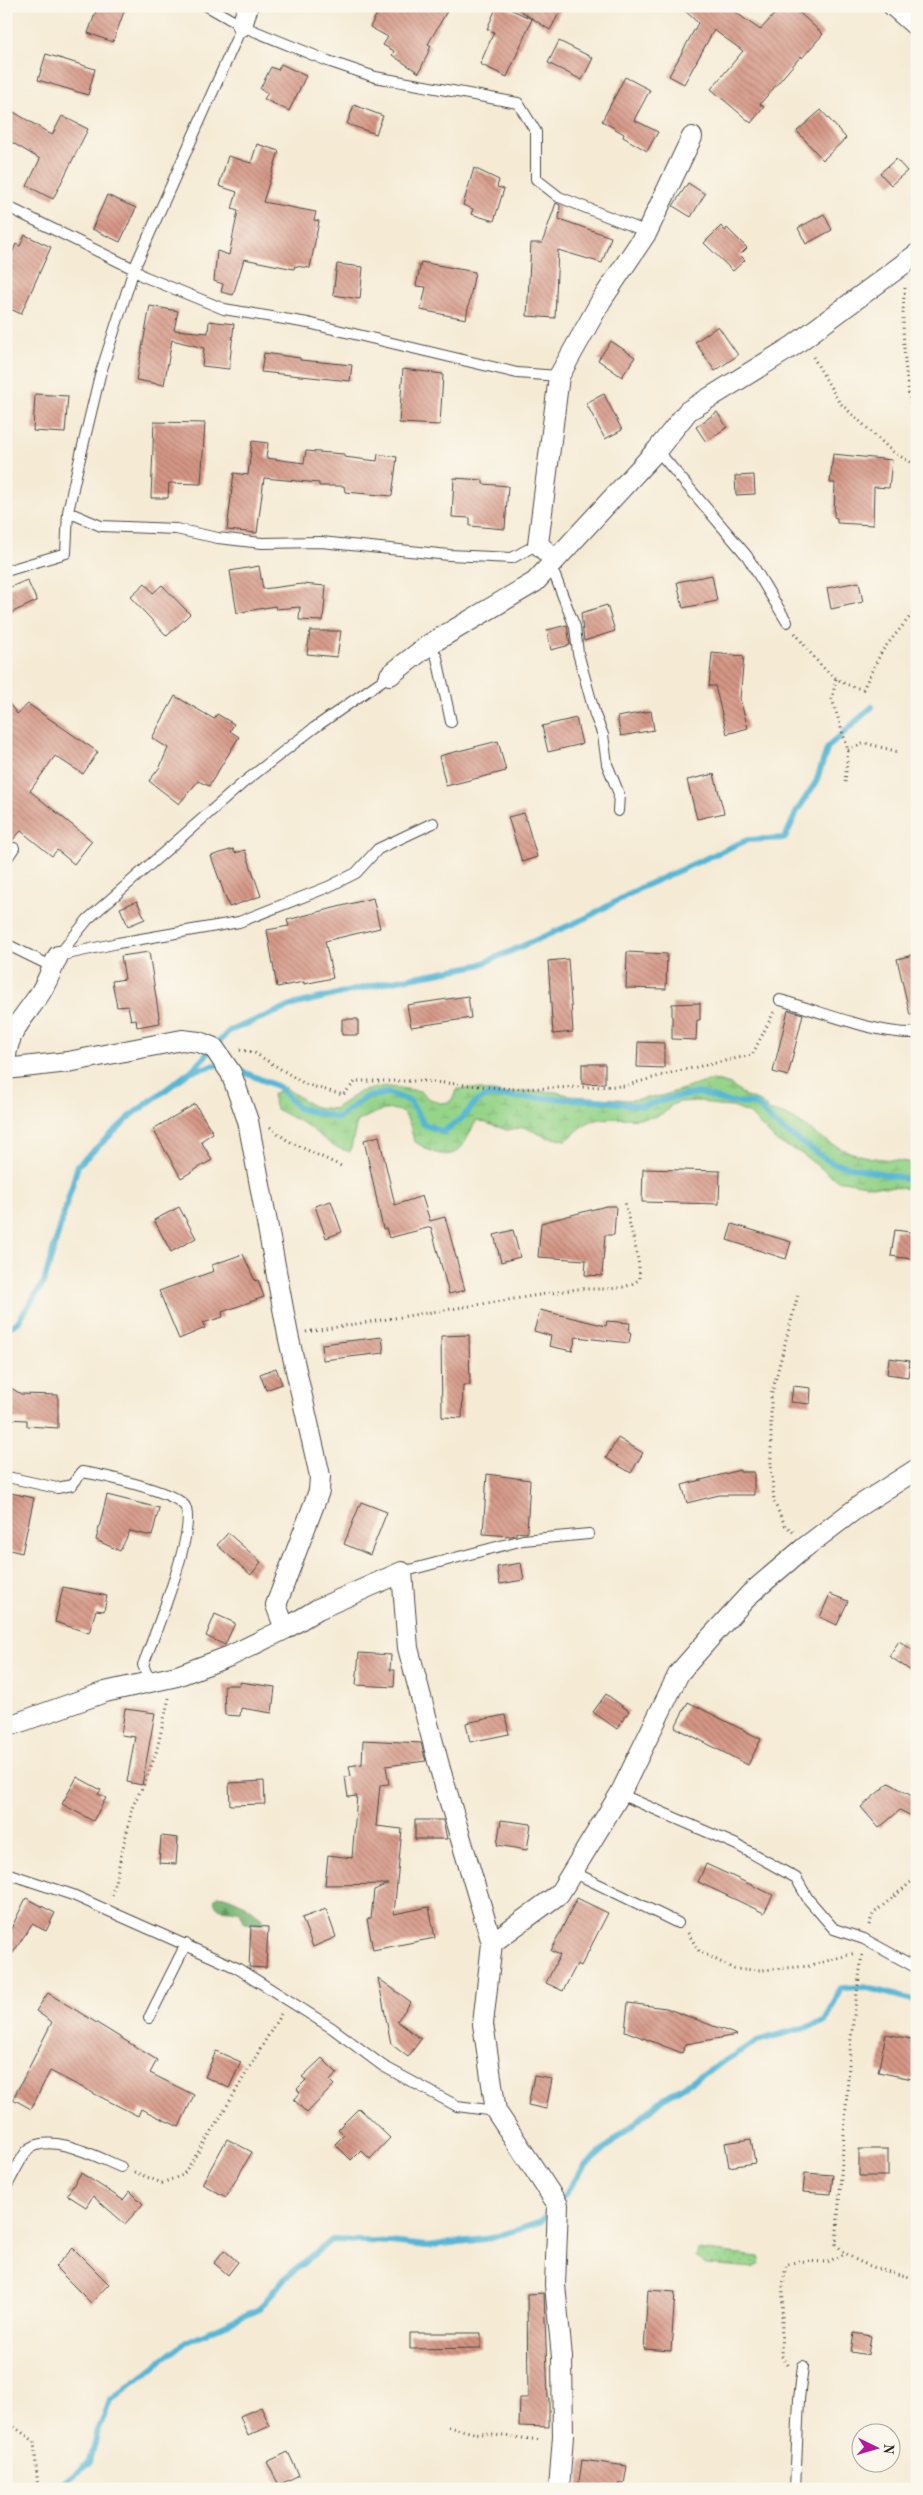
<svg xmlns="http://www.w3.org/2000/svg" width="923" height="2495" font-family="'Old Standard TT',serif">
<defs>
<pattern id="grass-dots" width="8" height="8" patternUnits="userSpaceOnUse" patternTransform="scale(1.25)"><rect width="8" height="8" fill="#95d489"/><path d="M2 2h.1M6 6h.1" fill="none" stroke="#81b676" stroke-width="1.8" stroke-linecap="round"/></pattern>
<pattern id="forest-firs" width="22" height="20" patternUnits="userSpaceOnUse" patternTransform="scale(1.25)"><rect width="22" height="20" fill="#78b675"/><path d="M5 1l3.5 6h-7zM16 11l3.5 6h-7z" fill="#639460"/></pattern>
<pattern id="wetland-marsh" width="20" height="14" patternUnits="userSpaceOnUse" patternTransform="scale(1.25)"><rect width="20" height="14" fill="#95d489"/><path d="M1 5h8M5 5V1M11 12h8M15 12V8" fill="none" stroke="#81b676"/></pattern>
<pattern id="building-back-hatch" width="6" height="6" patternUnits="userSpaceOnUse" patternTransform="scale(1.25)"><rect width="6" height="6" fill="#d59685"/><path d="M-1 5l2 2M0 0l6 6M5-1l2 2" fill="none" stroke="#ad7b6d"/></pattern>
</defs>
<rect width="100%" height="100%" fill="#fbf7ec"/>
<filter id="ink" filterUnits="userSpaceOnUse"><feTurbulence type="fractalNoise" baseFrequency=".02" numOctaves="2"/><feDisplacementMap in="SourceGraphic" scale="10" xChannelSelector="R" yChannelSelector="G"/><feConvolveMatrix kernelMatrix="1 2 1 2 8 2 1 2 1" color-interpolation-filters="sRGB"/></filter>
<filter id="wash" filterUnits="userSpaceOnUse"><feTurbulence type="fractalNoise" baseFrequency=".0096" numOctaves="4" result="noise"/><feDisplacementMap in="SourceGraphic" scale="20" xChannelSelector="R" yChannelSelector="G"/><feGaussianBlur stdDeviation="1.12" result="paint"/><feColorMatrix in="noise" values="0 0 0 0 0 0 0 0 0 0 0 0 0 0 0 0 0 1.4 0 .05"/><feComposite in="paint" operator="in"/></filter>
<g filter="url(#wash)">
<rect width="100%" height="100%" fill="#f5ebd5"/>
<path fill="url(#grass-dots)" stroke="#60805a" d="M698,2250L758,2257L760,2263L753,2268L706,2264L696,2256Z"/>
<path fill="url(#forest-firs)" stroke="#527050" d="M219,1895C233,1897 255,1909 263,1921L261,1924L245,1923L240,1912C229,1907 217,1915 214,1899Z"/>
<path fill="url(#wetland-marsh)" stroke="#60805a" d="M712,1080L731,1085L746,1097L761,1102L769,1111C794,1113 809,1132 830,1143C844,1151 859,1156 874,1158C889,1160 903,1160 917,1165V1189L872,1186L837,1180L799,1152L777,1142L748,1113L733,1107L717,1106L701,1101L680,1102L671,1105C658,1129 610,1111 587,1123C580,1127 573,1136 566,1140L546,1137L524,1127L507,1130L477,1120C471,1128 469,1137 463,1145C450,1164 429,1151 414,1141C412,1135 411,1124 407,1118C396,1100 369,1115 357,1122L350,1152L333,1146L306,1125L276,1109L272,1095L284,1087L314,1107L334,1109L359,1092L384,1086L420,1091L428,1098L440,1103L450,1102L458,1089L471,1088L504,1094L526,1091L556,1092L572,1096L631,1100L661,1096Z"/>
<g fill="none" stroke-linecap="round" stroke-linejoin="round">
<path stroke="#57b7d5" stroke-width="6" d="M234,1068L279,1087L298,1108L338,1118L366,1097L388,1093L410,1101L424,1124L443,1132L462,1118L477,1101L487,1096L597,1100L642,1106L672,1098L699,1093L728,1102L756,1104L776,1125L832,1163L917,1181
M191,1071L220,1064
M6,1329L18,1322L44,1282L78,1165L133,1114L191,1071L229,1031L296,1004L388,982L479,965L586,918L642,887L747,840L785,838L797,811L816,782L828,747L872,707
M559,2203L585,2166L664,2098L757,2041L825,2022L841,1988L864,1987L917,2001
M55,2489L90,2462L97,2434L110,2401L186,2342L259,2309L283,2280L331,2240L390,2242L427,2246L492,2238L540,2222L553,2210"/>
</g>
<g id="blocks">
<path fill="url(#building-back-hatch)" d="M98,6H126L113,42L88,33Z
M381,6H450L428,44L431,46L419,73L392,55L394,51L383,45L388,37L370,27Z
M497,6H503L532,19L507,77L480,64L494,32L487,29Z
M513,6H563L550,30Z
M680,6H727L760,30L782,6H792L823,34L802,58L801,56L760,104L764,107L751,123L711,89L743,51L714,30L684,84L669,76L698,23Z
M559,41L593,58L582,80L548,63Z
M46,54L95,69L88,95L38,80Z
M281,64L306,76L289,111L264,99L268,93L260,89L271,67L278,70Z
M625,77L650,90L634,120L658,132L647,151L623,137L624,134L602,121Z
M354,105L383,116L376,134L347,124Z
M821,110L846,138L823,160L797,131Z
M12,111L52,135L62,116L88,129L53,199L27,186L40,159L6,139V120Z
M257,144L279,151L263,202L316,212L314,220L319,221L310,268L295,266L294,269L244,259L233,295L221,292L223,284L214,281L217,251L229,255L238,211L232,209L237,192L219,186L228,156L251,163Z
M896,159L907,171L891,185L880,173Z
M474,168L499,180L497,187L504,189L494,221L471,214L473,209L463,205Z
M688,183L705,194L691,217L673,206Z
M107,195L136,208L120,242L92,229Z
M556,203L560,205L559,219L611,237L602,263L558,250L555,318L527,316L531,243H542Z
M824,214L832,230L806,244L798,228Z
M721,226L725,231L727,228L747,248L740,255L745,260L733,271L704,243Z
M25,235L51,247L21,314L6,307V266L16,244L20,246Z
M421,262L475,272L466,319L421,310L426,287L416,286Z
M337,264L363,267L360,299L333,295Z
M150,306L178,311L174,330L208,333L209,321L234,324L229,369L202,366L204,348L172,340L164,385L136,380Z
M718,326L738,355L715,371L695,342Z
M611,341L635,357L622,377L598,360Z
M264,353L300,358V360L352,365L350,381L261,372Z
M403,369L443,374L440,425L399,423Z
M35,394L68,396L65,433L33,431Z
M604,394L622,430L605,439L586,403Z
M717,412L727,427L706,442L696,427Z
M154,422L205,423L201,484L169,483L168,498H151Z
M252,441L268,443L266,458L304,463L306,451L344,454V457L377,461L378,454L397,457L392,496L345,492L344,486H319V483L264,478L257,533L227,530L234,473L248,475Z
M833,454L892,460L889,488L874,487L873,525L837,523V518L834,517L835,483H830Z
M754,475L755,494L736,495L735,476Z
M454,478L483,480V484L508,486L505,529L470,526V518L452,517Z
M259,566L263,589L302,584L326,586L323,621L299,620L300,607L276,609L275,606L237,613L230,571Z
M712,575L717,601L683,608L677,582Z
M27,580L37,601L6,615V589Z
M859,582L863,602L831,609L827,588Z
M145,583L153,593L162,585L190,614L167,636L130,597Z
M607,605L615,631L584,641L581,613Z
M567,625L570,645L551,650L547,630Z
M310,631H341L337,657L307,654Z
M712,653L744,656L740,699L748,728L727,734L715,686H709Z
M175,696L214,719L217,714L234,724L230,731L239,737L209,786L198,781L179,804L149,781L160,767L168,748L152,738Z
M6,699L17,714L28,704L98,752L83,774L55,756L30,791L92,841L74,864L57,850L52,856L21,831L6,847Z
M651,711L654,730L621,736L617,717Z
M576,718L582,744L548,752L542,726Z
M498,741L506,771L446,786L439,756Z
M714,774L724,813L697,819L687,780Z
M524,813L537,857L522,862L508,817Z
M233,849L235,853L245,850L261,896L229,907L211,856Z
M373,898L380,928L325,941L333,978L304,984V982L277,987L267,930L289,926L287,920Z
M137,901L145,919L128,926L120,908Z
M149,952L160,1023L137,1027L136,1019L131,1020L128,1006L117,1007L112,981L125,979L121,956Z
M627,952L667,954L666,989L626,988Z
M917,954V1014L910,1015L897,959Z
M568,959L573,1032L553,1034L548,961Z
M468,996L471,1018L411,1027L407,1005Z
M700,1003V1020H697L696,1040L672,1039V1004Z
M788,1010L803,1014L788,1076L773,1072Z
M342,1019H358V1035H342Z
M638,1042L664,1043V1068L637,1067Z
M582,1064H605V1083L582,1084Z
M195,1104L213,1133L201,1141L212,1160L181,1178L153,1129Z
M379,1136L395,1205L422,1196L430,1221L445,1217L465,1290L449,1294L431,1227L389,1238L386,1228L383,1229L364,1140Z
M643,1169L720,1171L719,1204L642,1202Z
M331,1201L342,1232L326,1238L315,1206Z
M606,1206H616L614,1235H605L602,1276L585,1275L586,1260L538,1257L541,1223Z
M179,1207L196,1238L171,1252L154,1220Z
M732,1224L791,1242L786,1259L727,1240Z
M513,1230L520,1257L501,1262L494,1235Z
M895,1230L917,1233V1260L891,1256Z
M243,1254L255,1281L258,1280L264,1297L222,1312L223,1317L203,1323L205,1328L179,1339L159,1291L214,1271L212,1265Z
M540,1310L606,1326L607,1321L630,1323L629,1332L631,1333L629,1343L576,1337L572,1351L549,1346L551,1336L534,1331Z
M469,1335L470,1385H463L462,1418L442,1417L441,1336Z
M382,1337L384,1353L323,1360L322,1344Z
M889,1358L910,1361L908,1377L887,1374Z
M276,1368L282,1384L266,1390L260,1374Z
M6,1385L21,1394L58,1395V1428L27,1426V1420L6,1419Z
M793,1386L811,1388L810,1404L791,1402Z
M618,1438L643,1453L631,1473L606,1458Z
M740,1470V1472H754V1495H719L687,1503L682,1485Z
M487,1474L530,1480L527,1533L516,1532V1535L511,1536L483,1534Z
M6,1492L34,1498L22,1553L6,1549Z
M107,1495L159,1508L152,1536L130,1531L120,1551L96,1540Z
M361,1502L387,1512L370,1555L344,1544Z
M228,1533L261,1562L251,1575L217,1545Z
M521,1563L524,1580L500,1584L497,1567Z
M63,1587L107,1596L104,1611L96,1610L89,1633L55,1622Z
M830,1594L848,1601L837,1625L820,1617Z
M215,1614L235,1623L225,1645L206,1636Z
M899,1641L917,1653V1675L889,1656Z
M359,1653L391,1655L390,1670H395L394,1687L356,1685Z
M240,1682L275,1687L272,1713L241,1708L240,1716L225,1715L224,1685H240Z
M606,1694L629,1711L617,1729L593,1712Z
M688,1702L761,1739L748,1765L675,1727Z
M125,1709L155,1713L142,1785L127,1782L135,1737L121,1735Z
M505,1715L509,1734L470,1742L466,1723Z
M363,1740L421,1743L426,1761L386,1766L389,1784L380,1785L376,1826L402,1829L394,1914L429,1907L435,1938L373,1950L367,1919L371,1918L374,1890L388,1884L325,1885L328,1855L352,1858L357,1796L348,1797L345,1777L351,1776L349,1766L362,1764Z
M77,1777L101,1790L98,1794L106,1798L93,1821L62,1804Z
M264,1781L265,1804L230,1805L229,1783Z
M889,1783L917,1799V1819L900,1810L879,1828L861,1807Z
M415,1820H443L447,1839H415Z
M501,1820L531,1824L527,1850L497,1845Z
M161,1836L178,1838L176,1864L159,1863Z
M706,1864L773,1895L764,1913L698,1882Z
M26,1898L55,1913L46,1931L32,1924L7,1962L6,1939Z
M577,1898L608,1913L581,1966L577,1964L563,1991L546,1983L560,1955L551,1951Z
M326,1909L336,1937L313,1947L302,1918Z
M251,1926L268,1927L266,1968L249,1967Z
M378,1978L411,2002L397,2021L421,2039L408,2057L391,2044Z
M48,1993L157,2060L150,2073L194,2095L179,2127L141,2109L138,2116L50,2071L31,2109L13,2099L52,2022L36,2011Z
M628,2003L666,2008L737,2035L686,2044L682,2053L625,2031Z
M886,2034L917,2040V2080L878,2072Z
M216,2051L241,2062L229,2088L205,2077Z
M322,2058L337,2073L330,2081L334,2085L307,2113L294,2100L300,2093L297,2089L306,2080L302,2077Z
M534,2076L552,2079L546,2109L528,2105Z
M359,2108L390,2138L370,2159L361,2150L351,2160L335,2144L344,2135L338,2129Z
M227,2139L252,2152L226,2197L202,2184Z
M751,2139L755,2163L729,2167L725,2143Z
M859,2149H888V2176H859Z
M81,2173L123,2200L130,2191L143,2204L125,2224L93,2196L86,2207L67,2195Z
M805,2173L833,2175L831,2194L803,2192Z
M73,2248L109,2284L91,2303L55,2267Z
M224,2250L238,2262L228,2275L214,2263Z
M648,2290L675,2292L671,2351L644,2349Z
M544,2293L548,2398H549V2427L519,2426L520,2398H528L527,2294Z
M410,2333H481V2348L410,2349Z
M854,2333L871,2336L868,2355L851,2352Z
M261,2407L270,2426L248,2436L240,2416Z
M288,2452L299,2475L279,2485L267,2462Z
M582,2460L627,2466L624,2484H618V2489H578Z"/>
</g>
</g>
<g filter="url(#ink)">
<use href="#blocks" fill-opacity="0" stroke="#494844" stroke-width="1"/>
<g fill="none" stroke-linecap="round" stroke-linejoin="round">
<g stroke="#494844" stroke-width="12">
<path id="lane" d="M207,6L242,26L328,61L375,77L518,103L536,132V179L559,197L647,232
M6,206L134,269L143,276L224,309L308,323L517,373L559,376
M657,450L747,556L787,622
M68,512L101,526L176,529L218,538L262,543L321,542L449,555L512,558L538,544
M548,567L555,576L575,627L578,653L595,715L603,735L607,764L619,794L618,811
M6,571L66,553L68,512L75,479L100,375L134,269L242,26
M430,644L437,658L451,722
M6,860L14,848
M6,944L53,967
M58,956L88,919L243,783L314,728L390,675
M58,956L118,943L239,922L328,887L356,873L378,849L433,823
M780,1000C820,1011 877,1035 917,1033
M12,1478L57,1488L72,1485L82,1472C102,1475 172,1491 184,1505C200,1523 153,1639 143,1665L150,1682
M402,1572L523,1540L589,1534
M620,1794L737,1845L796,1878L808,1899L834,1929L864,1939L917,1968
M573,1872L678,1923
M6,1873L73,1895L237,1968L332,2028L383,2066L457,2106L496,2111
M149,2018L186,1944
M6,2187C10,2181 23,2154 27,2151C48,2130 99,2158 121,2167
M795,2489L799,2399L803,2366"/>
</g>
<g stroke="#494844" stroke-width="22">
<path id="street" d="M893,6L917,27
M242,26L248,6
M555,560L538,544L559,376L601,301L647,232L692,137
M390,675L430,644L535,582L657,450L688,411L793,346L917,254
M6,1056C9,1031 24,1017 37,998C46,986 51,970 58,956
M6,1069L68,1062L182,1040L199,1042L214,1048L231,1073L248,1121L288,1335L320,1476L319,1491L276,1605L285,1629
M6,1727L105,1692L177,1676L230,1656L285,1629L318,1609L402,1572L408,1648L440,1769L492,1943
M559,2489L563,2436L562,2357L555,2285L558,2205L496,2111L483,2024L492,1943L559,1894L620,1794L679,1673L708,1640L751,1593L804,1548L862,1504L917,1469"/>
</g>
<path stroke="#494844" stroke-width="3" stroke-dasharray="1 4" stroke-linecap="butt" d="M905,288C900,316 905,398 917,424
M813,357L839,402L893,452L917,466
M795,633C814,657 830,684 863,689L882,651L917,608
M836,679L832,699L848,750L845,782
M848,750L865,743L899,752
M240,1050L253,1052L305,1084L343,1095L356,1081H423L511,1089L624,1086L674,1072L752,1055L774,1012
M270,1127L288,1141L341,1166
M306,1332L577,1289C596,1288 626,1293 640,1278C639,1252 629,1227 625,1201
M793,1532L785,1525L774,1502L771,1465V1396L798,1295
M112,1895L133,1805L145,1782L156,1753L169,1698
M869,1925L873,1914L917,1877
M688,1933L699,1951L734,1969L763,1970L809,1966L855,1953
M862,1955L851,2038L836,2244C856,2267 888,2271 917,2279
M134,2172L162,2183L183,2175L214,2128L282,2012
M788,2365L781,2355L783,2287L786,2265L799,2261L827,2262L845,2254
M6,2421L34,2441L38,2489
M448,2427L474,2433L542,2440"/>
<use href="#lane" stroke="#fff" stroke-width="10"/>
<use href="#street" stroke="#fff" stroke-width="20"/>
</g>
</g>
<rect width="923" height="2495" fill="none" stroke="#fbf7ec" stroke-width="25"/>
<g transform="translate(876 2448) rotate(95)"><circle r="24" fill="#fbf7ec" stroke="#a8a59f"/>
<path d="M0-4L9 19L0 12L-9 19Z" fill="#b5179e"/>
<text y="-8" font-size="14" font-weight="bold" text-anchor="middle" fill="#2b2b2b">N</text>
</g>
</svg>
